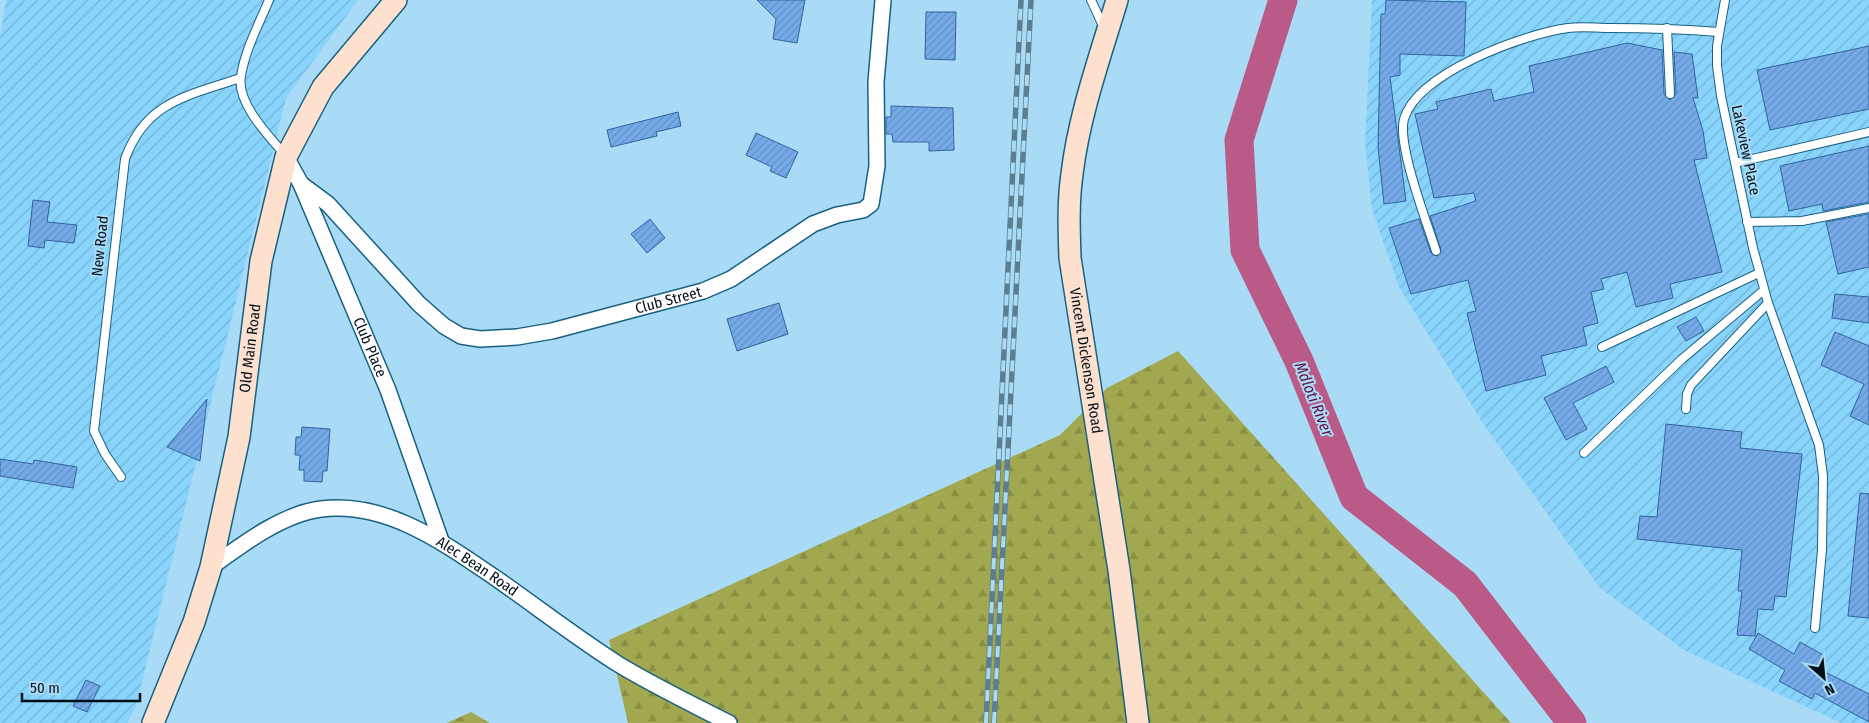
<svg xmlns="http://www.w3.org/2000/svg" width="1869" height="723" font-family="'Fira Sans Condensed',sans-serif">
<defs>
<pattern id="industrial-furrows" width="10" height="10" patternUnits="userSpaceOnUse" patternTransform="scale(1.25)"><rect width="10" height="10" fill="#88d4fc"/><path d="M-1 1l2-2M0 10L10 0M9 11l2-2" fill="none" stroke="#74b5d7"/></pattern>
<pattern id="forest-firs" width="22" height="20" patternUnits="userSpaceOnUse" patternTransform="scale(1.25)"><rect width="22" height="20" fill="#a2a84f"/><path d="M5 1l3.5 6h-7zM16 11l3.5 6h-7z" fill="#8a8f44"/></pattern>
<pattern id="building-hatch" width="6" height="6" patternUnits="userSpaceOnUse" patternTransform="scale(1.25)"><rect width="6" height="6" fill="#74aae8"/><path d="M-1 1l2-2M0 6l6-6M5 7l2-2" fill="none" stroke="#6391c6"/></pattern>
</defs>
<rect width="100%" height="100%" fill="#a9dbf6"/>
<path fill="url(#industrial-furrows)" d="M6,0H358L286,98L136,706L127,723H0V38Z
M1372,0H1869V723H1841L1684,650L1599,587L1484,425L1399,287L1372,209L1365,143Z"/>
<path fill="url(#forest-firs)" d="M1178,351L1511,723H628L609,640L1060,435L1107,388Z
M471,712L490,723H447Z"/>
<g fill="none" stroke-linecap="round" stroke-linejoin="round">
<path stroke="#ba5a87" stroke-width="29" d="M1283,0L1239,140L1245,250L1299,361L1354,497L1465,584L1572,723"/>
</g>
<path fill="url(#building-hatch)" stroke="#30649d" d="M757,0H805L797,43L773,39L776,19Z
M1386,0L1466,2L1464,56L1400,54V75L1390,77L1406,201L1384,204L1378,147L1381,14H1385Z
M926,12H956L955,60L925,59Z
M1627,43L1662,50L1664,94L1670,100L1676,94L1674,52L1692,54L1698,98H1693L1703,131L1707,158L1694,160L1722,272L1670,284L1673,298L1636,307L1627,272L1601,279L1604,289L1591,292L1598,323L1583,327L1587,345L1541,356L1546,375L1486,391L1467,313L1476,311L1468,280L1411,294L1389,228L1419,219L1431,253L1437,256L1441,250L1430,216L1476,201L1474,193L1434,198L1415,114L1438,109L1436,102L1491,89L1494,101L1534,92L1529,66Z
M1869,46V109L1770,130L1757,70Z
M891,106L953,108L954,150L929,151V142H893L892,134H886V117H891Z
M678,112L681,126L656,132L657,136L611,147L607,130Z
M756,133L798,152L786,178L770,171L772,167L746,155Z
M1869,146V202L1823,211L1822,204L1789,211L1780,166Z
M33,200L50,202L47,222L77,225L74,243L45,240L44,248L28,246Z
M1869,214V267L1838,274L1826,222Z
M650,219L665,238L647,253L631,234Z
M1835,294L1869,297V323L1832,318Z
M779,303L788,334L737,351L727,319Z
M1696,317L1704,331L1686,341L1677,327Z
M1835,332L1869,346V425L1850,416L1864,384L1821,365Z
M1606,366L1614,382L1573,403L1587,429L1566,440L1544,398Z
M207,399L200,461L167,447Z
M1666,424L1742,432L1740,448L1802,454L1786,597L1775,596L1773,610L1758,609L1755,636L1737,635L1742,591H1738L1742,550L1637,539L1640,516L1657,517Z
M302,427L330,429L327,471H323L322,482L304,481V470H299L300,455H295L296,437H301Z
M0,459L33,464L34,460L77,467L73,488L0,476Z
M1860,493L1869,494V618L1848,616Z
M1758,633L1794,654L1800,642L1825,656L1819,669L1869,694V722L1815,693L1812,699L1779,681L1785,670L1749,649Z
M86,680L100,686L87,712L73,706Z"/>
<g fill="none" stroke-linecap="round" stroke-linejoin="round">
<g stroke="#186181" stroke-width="10">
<path id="lane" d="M269,0C259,24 245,50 241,76C236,103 269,136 285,155
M1091,0L1104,28
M1725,0L1717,46V66L1721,96L1753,248L1768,303L1819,445L1823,476L1822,550L1815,628
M1667,28L1670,94
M1735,163L1869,132
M1747,222L1802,221L1869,208
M1436,251C1427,223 1397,145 1404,119C1417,73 1524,34 1568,28C1581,26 1596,28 1609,28C1646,28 1682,29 1719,32
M1602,347L1759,273
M1686,409L1687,394L1691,385L1768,303
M1584,453L1682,359L1764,290
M121,477L105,454L94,431L125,159C146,101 188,96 240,78"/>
</g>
<g stroke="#186181" stroke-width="18">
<g id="street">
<path id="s1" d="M286,157L301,184L388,390L441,541"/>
<path id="s2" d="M301,184L328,204L419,304L444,326L461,336L480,339L517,337L552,331L703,291L731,279L813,224L837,215L863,210L871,204L877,166L876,82L883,0"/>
<path id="s3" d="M211,567C243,544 282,514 321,509C388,501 445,544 497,579C537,607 577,638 618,664C654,686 692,704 729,723"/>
</g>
</g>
<g stroke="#186181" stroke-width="24">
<g id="secondary">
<path id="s4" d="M1117,0C1100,57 1079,115 1072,174C1068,202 1069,230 1070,258L1119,570L1138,723"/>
<path id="s5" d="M153,723L194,622L211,567L239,437L261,261L286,157L323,87L396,0"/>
</g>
</g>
<use href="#lane" stroke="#fff" stroke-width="8"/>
<use href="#street" stroke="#fff" stroke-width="15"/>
<use href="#secondary" stroke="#fde0ce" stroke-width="21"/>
<g stroke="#5c7e91" stroke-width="5.5">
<path id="rail" d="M986,723L1021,0
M994,723L1031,0"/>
</g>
<use href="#rail" stroke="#a9dbf6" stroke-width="4" stroke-dasharray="11" stroke-linecap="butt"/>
</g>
<g text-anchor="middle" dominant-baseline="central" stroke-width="4" stroke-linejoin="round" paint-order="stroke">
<g font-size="15" fill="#000f18" stroke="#a9dbf6">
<text transform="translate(1746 150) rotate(78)">Lakeview Place</text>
<text transform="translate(100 246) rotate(-84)">New Road</text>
<text stroke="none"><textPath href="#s2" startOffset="434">Club Street</textPath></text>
<text stroke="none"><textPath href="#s1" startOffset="208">Club Place</textPath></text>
<text stroke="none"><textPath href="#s5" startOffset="389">Old Main Road</textPath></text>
<text stroke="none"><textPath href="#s4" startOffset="368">Vincent Dickenson Road</textPath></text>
<text stroke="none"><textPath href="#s3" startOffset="296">Alec Bean Road</textPath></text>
</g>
<g font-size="16" font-style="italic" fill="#670c40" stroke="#a9dbf6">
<text transform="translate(1314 399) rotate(68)">Mdloti River</text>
</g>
</g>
<g transform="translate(1824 678) rotate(153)" stroke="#a9dbf6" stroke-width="4" paint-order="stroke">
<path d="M0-4L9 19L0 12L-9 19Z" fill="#000f18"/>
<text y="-8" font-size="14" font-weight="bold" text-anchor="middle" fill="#000f18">N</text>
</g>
<path d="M22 693v8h118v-8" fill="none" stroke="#000f18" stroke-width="2.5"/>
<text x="30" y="693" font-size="15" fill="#000f18" stroke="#a9dbf6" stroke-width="4" paint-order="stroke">50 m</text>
</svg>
